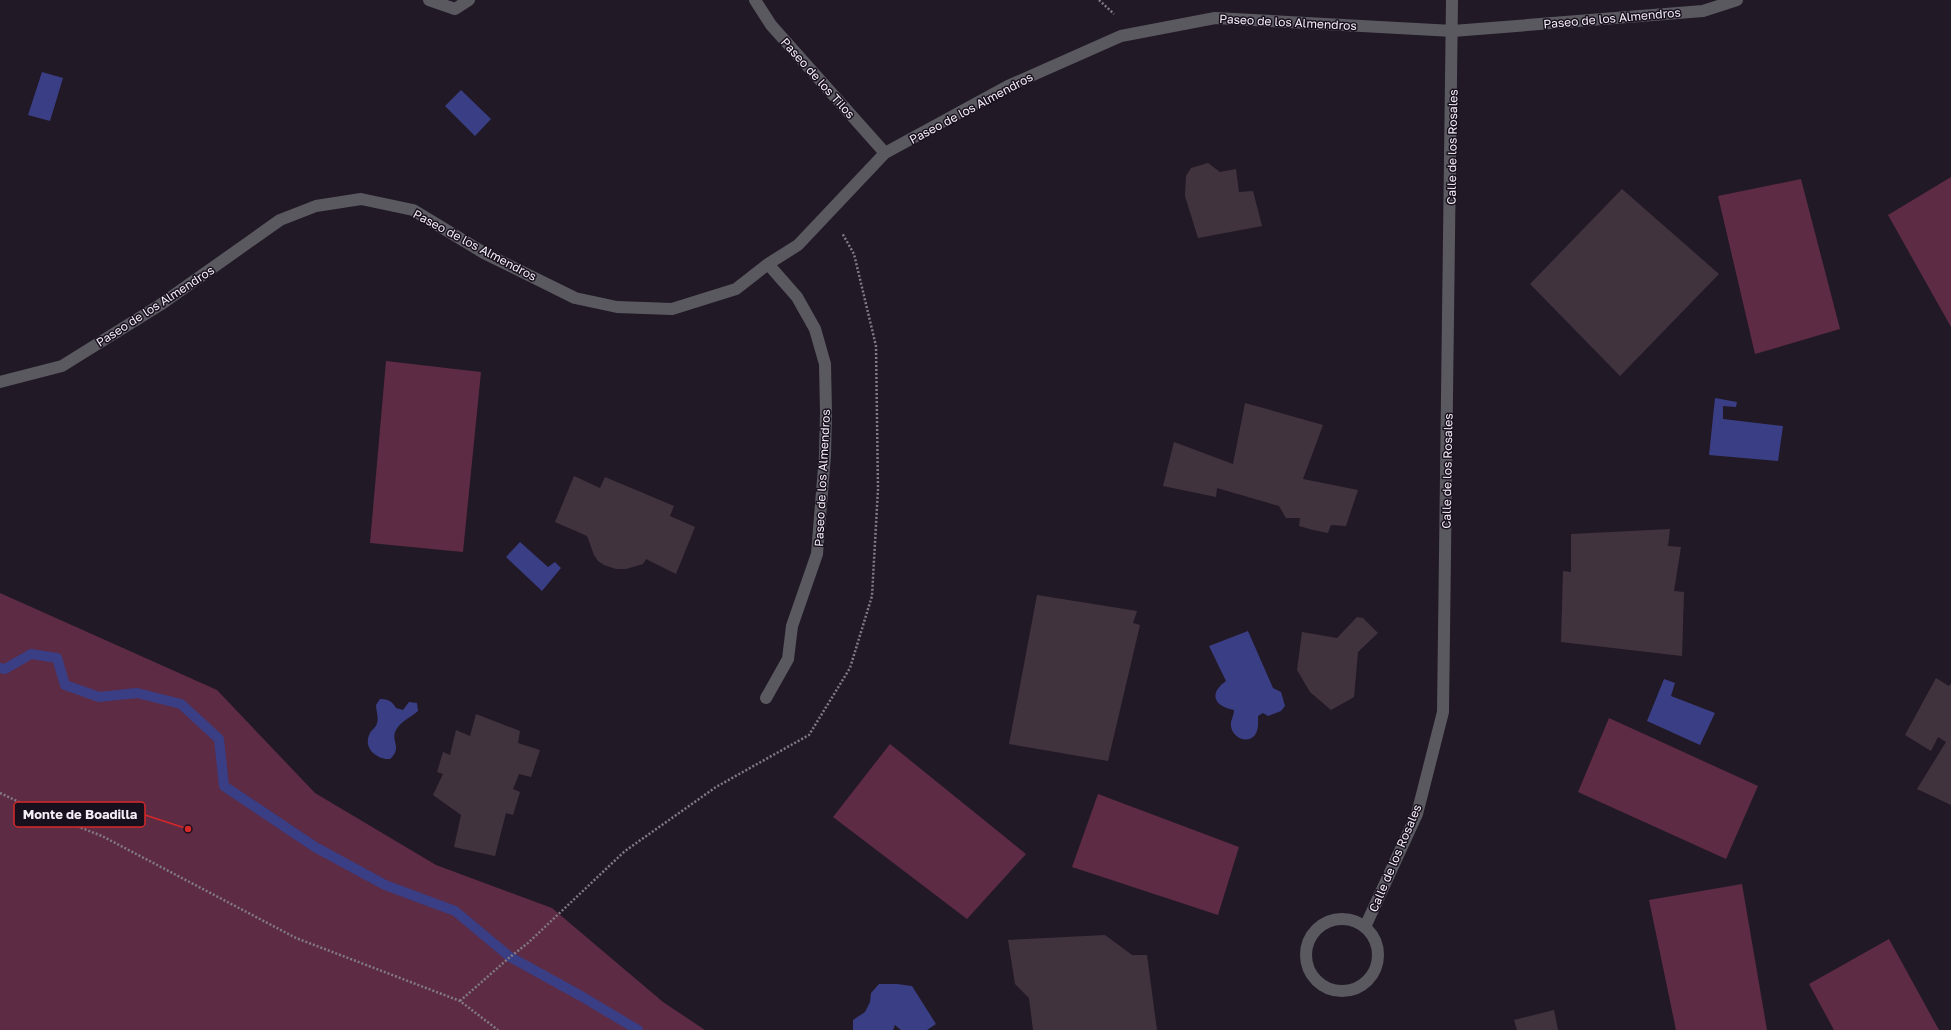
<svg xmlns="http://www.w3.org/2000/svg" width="1951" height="1030" font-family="'Golos Text',sans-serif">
<rect width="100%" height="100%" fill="#221926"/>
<path fill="#5d2b43" d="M1951,177V327L1888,215Z
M1801,179L1840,329L1755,354L1718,196Z
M386,361L481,372L463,552L370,543Z
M0,593L217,690L315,793L436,865L552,908L663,1002L705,1030H0Z
M1609,718L1758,786L1726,859L1578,792Z
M890,744L1026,854L967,919L833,817Z
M1098,794L1239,847L1218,915L1072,867Z
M1742,884L1767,1030H1676L1649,900Z
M1889,939L1939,1030H1834L1809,984Z"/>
<path fill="#3a3e85" d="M42,72L63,78L50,121L28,115Z
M461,90L491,119L475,136L445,106Z
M1715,398L1737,402L1736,407L1723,406V419L1783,426L1778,461L1709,455Z
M520,542L548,567L555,562L561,568L542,591L506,557Z
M1248,631L1273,688L1281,692L1285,706L1281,711L1268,716L1263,713L1258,716C1258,722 1259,729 1255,735C1247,745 1232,737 1231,726C1230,721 1234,716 1234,710C1213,706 1209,693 1226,681L1209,646Z
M1664,679L1675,683L1671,696L1715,713L1700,745L1647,721Z
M380,699C388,699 392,701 396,708L403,710L409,702L417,703L418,711C411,717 400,722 396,730C390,741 403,747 390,759C377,760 362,748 370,733C372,729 376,728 377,723C379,718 376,710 376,705Z
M879,984H897L912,986L936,1024L927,1030H901L895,1025L893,1030H853V1020L865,1012L870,1002L871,993Z"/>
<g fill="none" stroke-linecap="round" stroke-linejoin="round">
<path stroke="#3a3e85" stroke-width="10" d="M0,668L5,669L31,654L57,658L65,685L99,697L137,693L181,704L219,739L224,786L315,847L385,885L455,911L510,957L581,996L638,1030"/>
</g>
<path fill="#41333e" d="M1208,163L1220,172L1236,169L1239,192L1253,191L1262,226L1198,238L1185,196L1186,176L1191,168Z
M1622,189L1719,274L1620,376L1530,284Z
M1245,403L1323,425L1303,479L1358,490L1346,526L1331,525L1328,533L1313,530L1299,526L1300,518H1286L1279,506L1217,488L1216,497L1163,486L1174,442L1233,464Z
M574,476L600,488L605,477L674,506L670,516L695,527L676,574L646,559L643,564L626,569H616L604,565L598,561L594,555L587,536L555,522Z
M1670,529L1668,546L1681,547L1674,591L1684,592L1682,656L1561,642L1563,571L1571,572V534Z
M1037,595L1137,611L1133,623L1140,625L1108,761L1009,744Z
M1357,617L1363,618L1378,633L1358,652L1354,697L1331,710L1310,692L1297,670L1302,632L1337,638Z
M1936,678L1949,686L1951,683V805L1917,789L1946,742L1938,737L1931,751L1905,735Z
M476,714L520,731L518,743L540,750L531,777L519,774L513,789L520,792L513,815L506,813L495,856L454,847L461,815L433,795L443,774L437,772L443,752L450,755L456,730L470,736Z
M1105,935L1132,955H1147L1157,1030H1033L1029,998L1015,984L1008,940Z
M1554,1010L1558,1030H1517L1514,1020Z"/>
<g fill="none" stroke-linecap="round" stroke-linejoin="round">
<path stroke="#827a85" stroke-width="2.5" stroke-dasharray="2 2" stroke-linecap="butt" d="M1099,0L1114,14
M0,793L36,810L102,836L296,938L460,1001L498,1030
M460,1001L510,957L528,943L625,851L716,787L809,735L850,668L872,596L878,489L876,346L854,254L842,233"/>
<path stroke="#5a5960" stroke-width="12" d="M429,0L455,9L469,0
M755,0L771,25L885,153
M0,382L62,366L160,305L280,220L316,206L361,199L413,210L484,253L575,298L617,307L672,309L736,289L768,264L798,245L885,153L1008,86L1121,36L1215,18L1453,31L1703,11L1737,0
M766,698L788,659L792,626L817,554L825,455L826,413L825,364L815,329L797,297L768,264
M1306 955a36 36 0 1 1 72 0a36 36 0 1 1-72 0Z
M1365,927L1417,814L1443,712L1452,0"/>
</g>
<g text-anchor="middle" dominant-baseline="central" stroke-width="3" stroke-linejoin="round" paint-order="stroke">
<g font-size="12" fill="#f4eef7" stroke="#19101d">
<text transform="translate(1612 18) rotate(-5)">Paseo de los Almendros</text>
<text transform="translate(1288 22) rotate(3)">Paseo de los Almendros</text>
<text transform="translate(818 78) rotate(48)">Paseo de los Tilos</text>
<text transform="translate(971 108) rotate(-28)">Paseo de los Almendros</text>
<text transform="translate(1452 147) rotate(-89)">Calle de los Rosales</text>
<text transform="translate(475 245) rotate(28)">Paseo de los Almendros</text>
<text transform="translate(155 306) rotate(-33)">Paseo de los Almendros</text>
<text transform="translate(1447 471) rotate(-89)">Calle de los Rosales</text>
<text transform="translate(822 478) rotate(-87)">Paseo de los Almendros</text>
<text transform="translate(1395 858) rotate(-67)">Calle de los Rosales</text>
</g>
</g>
<path fill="none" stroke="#d62828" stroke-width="1.5" d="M188 829L145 815"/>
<circle fill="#d62828" stroke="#19101d" stroke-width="1.5" cx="188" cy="829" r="4"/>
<rect fill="#19101d" stroke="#d62828" stroke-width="1.5" x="14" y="802" width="131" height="25" rx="4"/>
<g font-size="13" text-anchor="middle" font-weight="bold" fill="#f4eef7">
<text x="80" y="819">Monte de Boadilla</text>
</g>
</svg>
